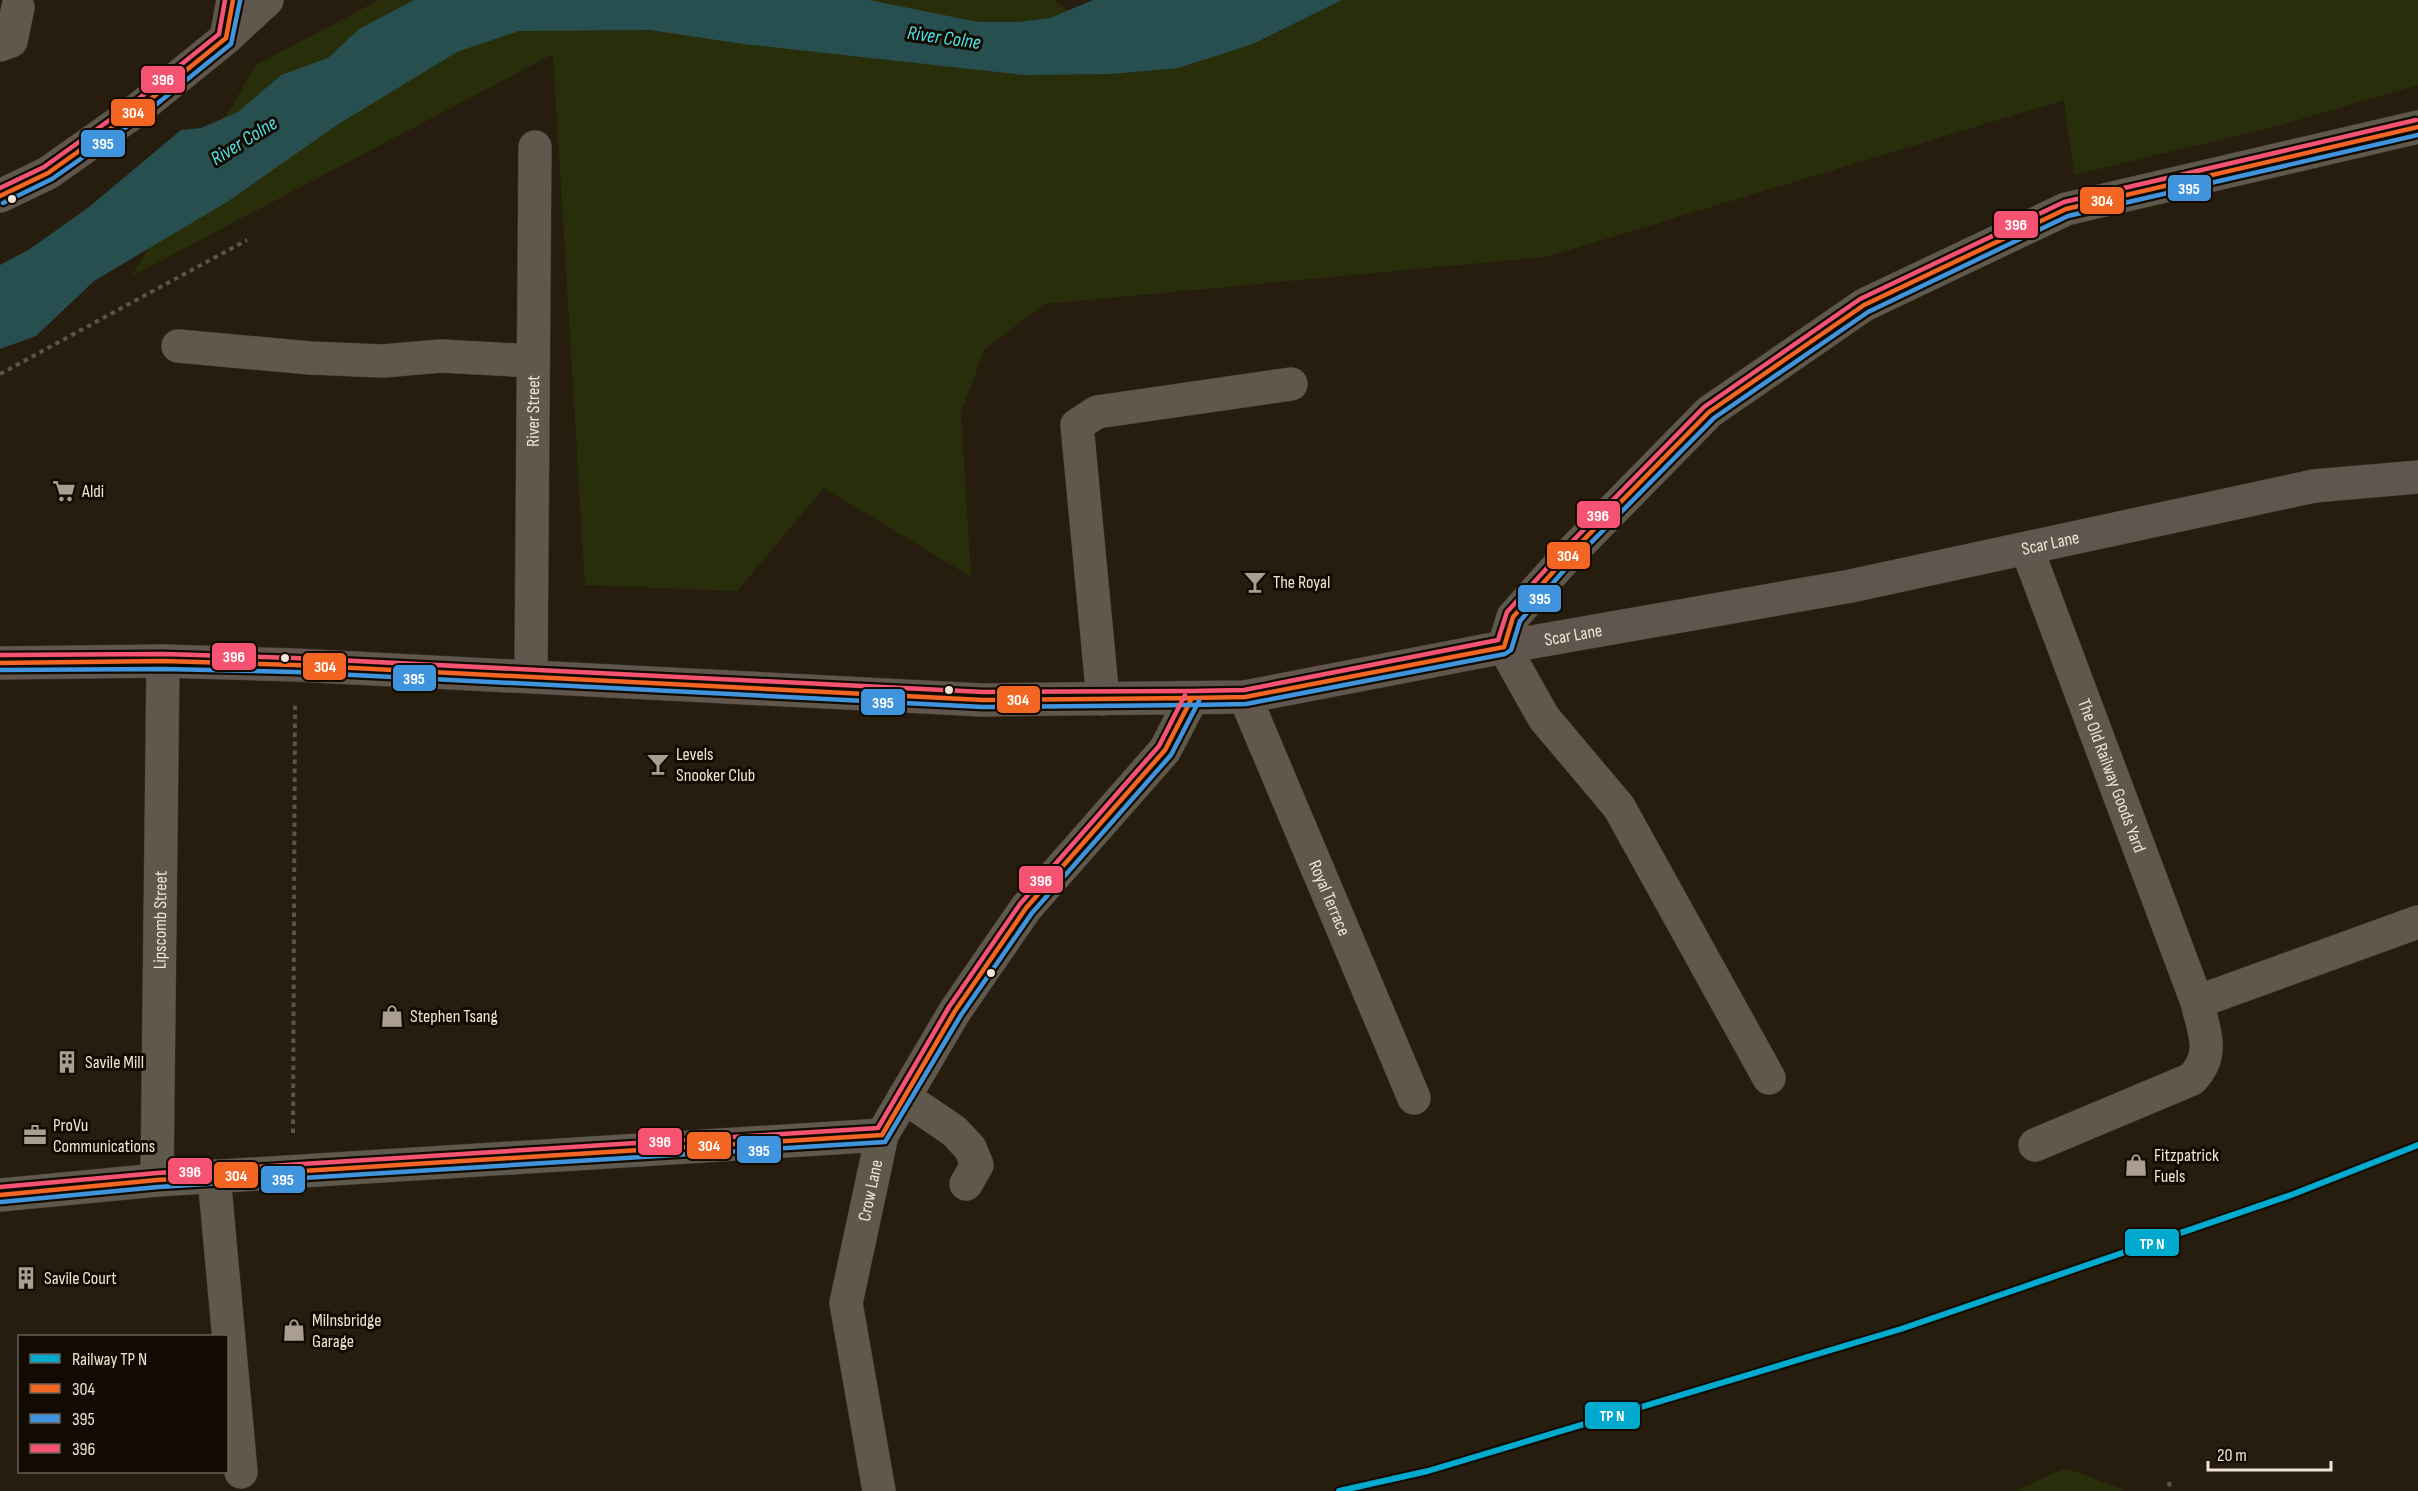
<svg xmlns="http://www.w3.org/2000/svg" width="2418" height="1491" font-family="'Sofia Sans Condensed',sans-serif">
<rect width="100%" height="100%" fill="#261d0e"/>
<path fill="#292e0a" d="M379,0H1054L1067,10L1253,44L1342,0H2418V85L2281,125L2074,175L2064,100L1546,257L1044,304L984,350L961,413L971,577L824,488L737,591L585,585L553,54L132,276L256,65Z
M2066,1468L2122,1489V1491H2015Z"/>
<path fill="#274f4f" d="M414,0H869L978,22H1018L1050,18L1093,0H1342L1253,44L1178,68L1111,74L1025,75L743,44L650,30L519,31L457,52L337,125L227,202L94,281L36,336L0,349V265L30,249L89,207L181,130L201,128L238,112L281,75L328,58L359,29Z"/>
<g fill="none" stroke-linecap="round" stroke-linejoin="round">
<g stroke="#40392f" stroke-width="34">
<g id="minor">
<path d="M226,38L267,0"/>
<path d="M0,45L11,41L18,7"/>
<path d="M178,346L310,358L383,361L441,356L533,361"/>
<path id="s1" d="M2027,549L2197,1002L2418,922"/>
<path id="s2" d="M531,675L535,147"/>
<path id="s3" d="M1245,697L1414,1098"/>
<path d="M1103,699L1077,425L1097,412L1291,384"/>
<path d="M1769,1078L1619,807L1544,718L1504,647L1513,617L1561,563L1709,412L1864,305L2066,209L2418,127"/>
<path d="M904,1097L954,1131L970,1148L977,1165L966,1184"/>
<path d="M2035,1145L2192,1079C2216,1053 2204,1033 2197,1002"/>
<path d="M214,1176L241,1472"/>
<path id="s4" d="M157,1180L163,661"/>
<path d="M0,1195L157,1180L882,1135"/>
<path id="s5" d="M879,1491L846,1303L882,1135L955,1011L1026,908L1165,750L1192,698"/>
</g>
</g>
<g stroke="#40392f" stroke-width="34">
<g id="major">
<path d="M0,196L48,173L137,110L226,38L233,0"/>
<path id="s6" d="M0,663L163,661L295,665L983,700L1245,697L1504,647L1851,586L2314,486L2418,477"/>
</g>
</g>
<path stroke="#5c544a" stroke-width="4" stroke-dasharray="4.5 4.5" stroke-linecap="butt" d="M0,374L247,240
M293,1133L295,703
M2169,1482L2170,1491"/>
<use href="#minor" stroke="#5f584d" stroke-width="33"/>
<use href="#major" stroke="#61564e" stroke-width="33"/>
<g stroke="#120b02" stroke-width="9">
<path id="bus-1" d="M0,196L48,173L137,110L226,38L233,0
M0,663L163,661L295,665L983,700L1192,698L1245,697L1504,647L1513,617L1561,563L1709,412L1864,305L2066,209L2418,127
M0,1195L157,1180L882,1135L955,1011L1026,908L1165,750L1192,698"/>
</g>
<g stroke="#120b02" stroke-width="9">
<path id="bus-2" d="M3,203L52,179L142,116L231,44L240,1
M0,670L163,669L295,672L983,707L1192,705L1246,704L1505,654L1511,650L1520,621L1566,568L1714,418L1868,312L2068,216L2418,135
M1,1202L158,1187L885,1142L961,1015L1032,913L1171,755L1199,701"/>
</g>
<g stroke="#120b02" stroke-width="9">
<path id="bus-3" d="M0,188L44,167L132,104L219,34L225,0
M0,655L163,654L295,658L983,692L1192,691L1244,690L1498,640L1507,612L1556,558L1704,407L1860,299L2064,202L2416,120
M0,1187L157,1173L878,1128L949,1007L1020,904L1159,746L1185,695"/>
</g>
<use href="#bus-1" stroke="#f26522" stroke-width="4.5"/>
<use href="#bus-2" stroke="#4094de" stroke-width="4.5"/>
<use href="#bus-3" stroke="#f65372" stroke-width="4.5"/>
<g stroke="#120b02" stroke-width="10">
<path id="rail-1" d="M1339,1491L1428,1471L1901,1329L2291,1195L2418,1145"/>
</g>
<use href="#rail-1" stroke="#00a9ce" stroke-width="6"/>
</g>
<defs>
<g id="supermarket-bare" transform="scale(1.8)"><path d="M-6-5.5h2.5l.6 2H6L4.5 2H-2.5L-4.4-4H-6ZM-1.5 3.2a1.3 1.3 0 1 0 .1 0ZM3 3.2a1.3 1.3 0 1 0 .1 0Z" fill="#a99e8f" stroke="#120b02" stroke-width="2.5" paint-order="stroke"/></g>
<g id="bar-bare" transform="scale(1.8)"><path d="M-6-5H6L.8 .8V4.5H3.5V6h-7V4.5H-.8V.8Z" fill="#a99e8f" stroke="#120b02" stroke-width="2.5" paint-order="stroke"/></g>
<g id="shop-bare" transform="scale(1.8)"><path d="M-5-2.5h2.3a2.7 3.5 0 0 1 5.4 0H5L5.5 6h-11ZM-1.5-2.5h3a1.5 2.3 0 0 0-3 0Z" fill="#a99e8f" stroke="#120b02" stroke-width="2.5" paint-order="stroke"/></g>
<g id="building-bare" transform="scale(1.8)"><path d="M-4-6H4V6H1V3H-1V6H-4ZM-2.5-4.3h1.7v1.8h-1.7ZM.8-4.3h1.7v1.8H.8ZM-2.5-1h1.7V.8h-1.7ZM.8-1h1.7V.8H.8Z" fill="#a99e8f" stroke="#120b02" stroke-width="2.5" paint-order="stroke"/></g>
<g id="office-bare" transform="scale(1.8)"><path d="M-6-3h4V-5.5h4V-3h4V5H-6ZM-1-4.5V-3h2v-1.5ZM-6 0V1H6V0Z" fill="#a99e8f" stroke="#120b02" stroke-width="2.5" paint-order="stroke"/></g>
</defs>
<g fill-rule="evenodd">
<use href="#supermarket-bare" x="64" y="491"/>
<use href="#bar-bare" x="1255" y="582"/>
<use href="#bar-bare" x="658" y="764"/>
<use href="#shop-bare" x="392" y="1016"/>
<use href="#building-bare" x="67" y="1062"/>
<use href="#office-bare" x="35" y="1135"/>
<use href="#shop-bare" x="2136" y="1165"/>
<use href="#building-bare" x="26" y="1278"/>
<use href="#shop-bare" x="294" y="1330"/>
</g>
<g fill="#efe4d5" stroke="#120b02" stroke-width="2">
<circle cx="12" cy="199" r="5"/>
<circle cx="285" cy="658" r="5"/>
<circle cx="949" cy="690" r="5"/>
<circle cx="991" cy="973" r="5"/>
</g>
<g text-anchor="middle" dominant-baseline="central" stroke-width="6" stroke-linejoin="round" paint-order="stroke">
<g font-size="18" fill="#efe4d5" stroke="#120b02">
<text stroke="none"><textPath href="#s2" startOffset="264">River Street</textPath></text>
<text stroke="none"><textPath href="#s6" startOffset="2066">Scar Lane</textPath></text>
<text stroke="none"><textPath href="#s6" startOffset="1580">Scar Lane</textPath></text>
<text stroke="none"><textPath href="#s1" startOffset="242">The Old Railway Goods Yard</textPath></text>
<text stroke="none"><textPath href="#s3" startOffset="218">Royal Terrace</textPath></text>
<text stroke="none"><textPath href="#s4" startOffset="260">Lipscomb Street</textPath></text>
<text stroke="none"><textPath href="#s5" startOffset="306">Crow Lane</textPath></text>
</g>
<g font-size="18" fill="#efe4d5" stroke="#120b02" text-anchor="start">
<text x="82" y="491">Aldi</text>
<text x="1273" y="582">The Royal</text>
<text x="676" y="754">Levels<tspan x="676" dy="21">Snooker Club</tspan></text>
<text x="410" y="1016">Stephen Tsang</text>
<text x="85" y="1062">Savile Mill</text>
<text x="53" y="1125">ProVu<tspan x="53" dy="21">Communications</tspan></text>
<text x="2154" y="1155">Fitzpatrick<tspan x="2154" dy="21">Fuels</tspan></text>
<text x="44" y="1278">Savile Court</text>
<text x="312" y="1320">Milnsbridge<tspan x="312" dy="21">Garage</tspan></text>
</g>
<g font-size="20" font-style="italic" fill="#4de1e5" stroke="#120b02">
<text transform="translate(944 38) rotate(8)">River Colne</text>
<text transform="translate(244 141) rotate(-32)">River Colne</text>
</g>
</g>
<g stroke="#120b02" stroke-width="2">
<rect x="140" y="65" width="46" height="29" rx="6" fill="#f65372"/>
<rect x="110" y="98" width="46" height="29" rx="6" fill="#f26522"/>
<rect x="80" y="129" width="46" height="29" rx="6" fill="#4094de"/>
<rect x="2167" y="174" width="45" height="28" rx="6" fill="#4094de"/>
<rect x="2079" y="186" width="46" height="29" rx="6" fill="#f26522"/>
<rect x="1993" y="210" width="46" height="29" rx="6" fill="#f65372"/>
<rect x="1576" y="500" width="45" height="29" rx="6" fill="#f65372"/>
<rect x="1546" y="541" width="45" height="29" rx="6" fill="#f26522"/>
<rect x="1517" y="584" width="45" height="29" rx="6" fill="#4094de"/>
<rect x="211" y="642" width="46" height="29" rx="6" fill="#f65372"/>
<rect x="302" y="652" width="45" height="29" rx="6" fill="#f26522"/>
<rect x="392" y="664" width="45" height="28" rx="6" fill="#4094de"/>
<rect x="996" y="685" width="45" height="29" rx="6" fill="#f26522"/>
<rect x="860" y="688" width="46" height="28" rx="6" fill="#4094de"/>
<rect x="1018" y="865" width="46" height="29" rx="6" fill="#f65372"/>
<rect x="637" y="1127" width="46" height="29" rx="6" fill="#f65372"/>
<rect x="686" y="1131" width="46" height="29" rx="6" fill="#f26522"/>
<rect x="736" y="1135" width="46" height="29" rx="6" fill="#4094de"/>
<rect x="167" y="1157" width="46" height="28" rx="6" fill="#f65372"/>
<rect x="213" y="1161" width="46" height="28" rx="6" fill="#f26522"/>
<rect x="260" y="1165" width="46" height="29" rx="6" fill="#4094de"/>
<rect x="2124" y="1228" width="56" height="29" rx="6" fill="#00a9ce"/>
<rect x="1584" y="1401" width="57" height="29" rx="6" fill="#00a9ce"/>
</g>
<g font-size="16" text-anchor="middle" font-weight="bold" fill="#fff">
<text x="163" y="85">396</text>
<text x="133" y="118">304</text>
<text x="103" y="149">395</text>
<text x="2189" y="194">395</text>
<text x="2102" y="206">304</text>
<text x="2016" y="230">396</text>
<text x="1598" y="521">396</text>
<text x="1568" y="561">304</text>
<text x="1540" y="604">395</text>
<text x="234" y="662">396</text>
<text x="325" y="672">304</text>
<text x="414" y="684">395</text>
<text x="1018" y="705">304</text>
<text x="883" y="708">395</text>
<text x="1041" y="886">396</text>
<text x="660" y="1147">396</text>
<text x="709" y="1151">304</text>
<text x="759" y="1156">395</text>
<text x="190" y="1177">396</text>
<text x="236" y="1181">304</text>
<text x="283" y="1185">395</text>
<text x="2152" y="1249">TP N</text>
<text x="1612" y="1421">TP N</text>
</g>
<rect x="18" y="1335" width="210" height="138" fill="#120b02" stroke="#6a6256" stroke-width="1.5"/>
<rect x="30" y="1354" width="30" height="9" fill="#00a9ce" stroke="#6a6256" stroke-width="1.5"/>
<text x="72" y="1365" font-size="18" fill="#efe4d5">Railway TP N</text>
<rect x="30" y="1384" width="30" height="9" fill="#f26522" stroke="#6a6256" stroke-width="1.5"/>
<text x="72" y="1395" font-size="18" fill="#efe4d5">304</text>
<rect x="30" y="1414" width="30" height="9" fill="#4094de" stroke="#6a6256" stroke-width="1.5"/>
<text x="72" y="1425" font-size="18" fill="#efe4d5">395</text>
<rect x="30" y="1444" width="30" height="9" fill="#f65372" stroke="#6a6256" stroke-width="1.5"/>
<text x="72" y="1455" font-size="18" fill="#efe4d5">396</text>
<path d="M2208 1461v9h123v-9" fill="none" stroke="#efe4d5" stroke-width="3"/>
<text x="2217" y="1461" font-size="18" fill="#efe4d5" stroke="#120b02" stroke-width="4.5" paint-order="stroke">20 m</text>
</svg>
